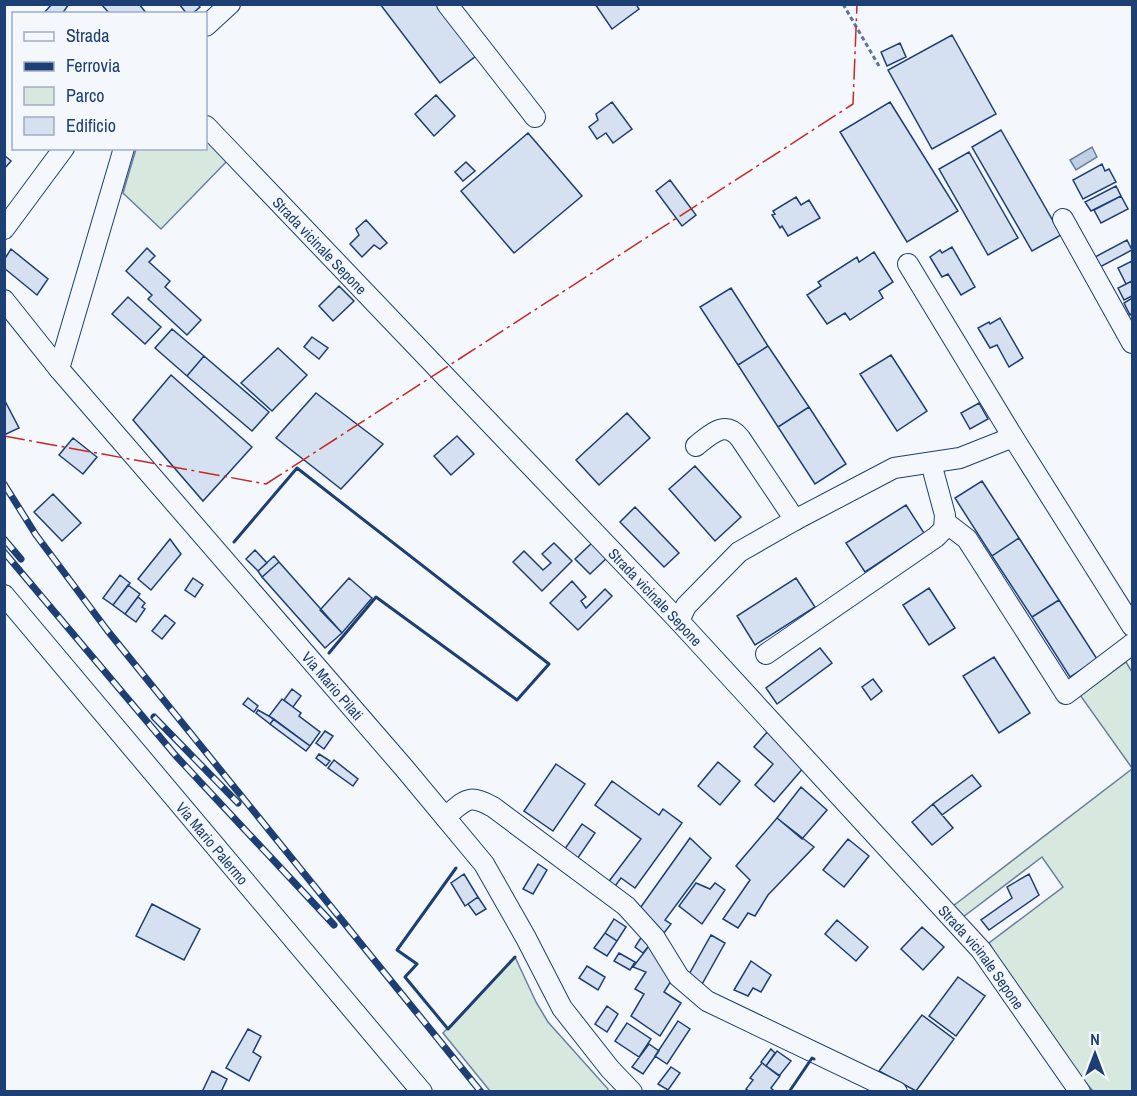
<svg xmlns="http://www.w3.org/2000/svg" width="1137" height="1096" font-family="'Archivo Narrow',sans-serif">
<rect width="100%" height="100%" fill="#f4f7fb"/>
<path fill="#d7e8df" stroke="#687fa3" stroke-width="1.5" d="M206,130L230,158L161,229L123,193L136,149L206,148Z
M1126,662L1132,672V768L1080,695Z
M1132,769V1091H1093C1052,1046 1021,995 989,943L1063,887L1042,857L963,917L953,906Z
M515,957L536,1002L548,1022L608,1089L607,1091H490L443,1033Z"/>
<path fill="#bed0e5" stroke="#687fa3" stroke-width="1.5" d="M1092,147L1097,157L1076,170L1070,160Z"/>
<path fill="#d5e0f0" stroke="#1d3f73" stroke-width="1.5" d="M52,4H69L62,14H43Z
M101,4H139L147,14H110Z
M179,4H198L200,7L192,14H187Z
M380,4H436L476,56L440,83Z
M595,4H636L639,9L612,29Z
M952,35L996,114L932,149L888,70Z
M900,43L906,57L887,66L881,52Z
M436,95L455,116L434,136L415,114Z
M612,102L632,129L613,143L606,133L597,139L589,127L598,120L596,114Z
M890,102L958,211L907,242L840,132Z
M1001,130L1061,235L1032,251L972,147Z
M528,133L582,196L514,253L461,191Z
M969,152L1018,238L988,255L939,169Z
M4,155L11,161L4,169Z
M466,162L475,171L463,181L455,172Z
M1102,164L1105,171L1109,169L1116,182L1083,199L1073,180Z
M670,180L696,215L682,226L656,191Z
M1116,186L1121,196L1091,211L1085,202Z
M1121,196L1128,209L1101,223L1094,210Z
M796,197L801,205L809,200L820,218L788,236L782,226L780,228L772,215L775,214L773,211Z
M366,220L387,243L380,249L374,245L362,257L350,244L359,235L356,229Z
M1127,240L1132,250L1100,267L1095,257Z
M952,247L975,287L961,295L948,274L942,277L930,257L940,250L942,253Z
M147,248L155,256L149,262L170,281L165,287L201,320L187,335L148,299L152,295L126,271Z
M11,249L48,279L37,295L4,268V260Z
M874,252L893,282L879,291L883,298L850,320L845,313L827,324L807,295L821,286L818,282L857,257L859,262Z
M1132,261V281L1126,284L1118,268Z
M1132,281V296L1124,300L1118,288Z
M339,286L354,301L333,321L319,306Z
M731,288L768,346L738,365L700,307Z
M128,297L161,327L145,344L112,314Z
M1132,298V313L1130,315L1124,303Z
M1000,318L1023,358L1009,367L997,345L990,348L978,328L989,322L990,324Z
M172,329L204,356L187,376L155,348Z
M312,337L328,348L319,359L304,347Z
M768,346L809,407L778,427L738,365Z
M278,348L307,375L272,411L241,383Z
M891,355L927,411L897,431L860,374Z
M204,356L269,412L252,431L187,376Z
M171,375L252,447L203,501L133,420Z
M316,393L383,444L341,489L276,438Z
M4,399L19,428L4,435Z
M979,403L988,419L970,429L961,413Z
M809,407L846,464L815,484L778,427Z
M627,413L650,438L599,485L576,460Z
M457,436L474,454L451,475L434,456Z
M73,438L97,457L83,474L59,455Z
M695,466L741,517L715,541L669,489Z
M982,481L1019,538L992,556L955,498Z
M53,494L81,523L62,541L34,512Z
M906,505L924,533L865,572L846,543Z
M635,507L679,553L664,567L620,522Z
M1019,538L1059,600L1032,617L992,556Z
M170,539L181,554L151,590L138,579Z
M594,541L609,556L590,574L575,559Z
M554,543L572,561L542,591L513,562L524,551L543,570L551,563L542,554Z
M255,550L267,563L258,571L246,559Z
M274,556L279,562L262,577L258,571Z
M279,562L342,633L325,648L262,577Z
M120,575L130,583L113,605L103,598Z
M193,578L203,585L195,597L185,590Z
M349,578L372,598L342,633L320,610Z
M796,578L815,607L755,645L737,616Z
M572,581L586,597L581,601L586,608L605,589L612,596L578,630L550,603Z
M128,585L140,594L125,614L113,605Z
M929,588L955,628L929,645L903,605Z
M138,597L145,603L142,607L145,609L136,622L125,614Z
M1059,600L1097,659L1070,677L1032,617Z
M165,615L175,623L162,639L152,631Z
M820,648L832,663L777,704L766,688Z
M994,657L1030,713L999,733L963,676Z
M873,679L882,691L871,700L862,687Z
M292,689L301,696L293,707L284,700Z
M248,698L258,706L254,712L243,704Z
M282,699L301,713L299,716L320,732L310,746L269,716Z
M258,710L274,719L270,724L256,713Z
M274,719L310,746L306,751L270,724Z
M769,730L805,766L774,802L755,785L773,764L754,747Z
M325,731L333,736L324,749L316,743Z
M319,754L330,761L326,766L316,758Z
M334,760L358,779L353,786L328,768Z
M718,762L740,781L720,805L698,786Z
M556,764L585,784L553,831L524,811Z
M972,775L981,786L942,815L933,804Z
M612,781L659,815L663,809L682,823L635,888L621,878L613,889L607,884L641,839L595,805Z
M801,787L827,810L802,839L777,818Z
M933,804L953,828L932,845L912,822Z
M777,818L814,847L768,895L755,916L748,913L738,928L723,919L750,880L736,866Z
M582,824L595,833L573,865L560,856Z
M690,838L711,858L665,920L671,924L660,938L638,911Z
M848,839L869,856L844,887L823,870Z
M538,864L547,870L533,894L523,889Z
M464,874L478,897L465,906L451,883Z
M1029,874L1039,895L989,930L981,920L1012,898L1007,887Z
M696,883L710,889L715,883L725,890L702,924L679,906Z
M478,897L486,909L476,915L468,904Z
M152,904L200,929L184,960L136,936Z
M614,919L626,927L617,941L605,933Z
M837,920L868,947L856,961L825,934Z
M922,927L944,947L923,970L901,949Z
M605,933L617,941L607,956L594,948Z
M644,933L652,942L643,953L635,947Z
M711,935L725,943L701,986L687,978Z
M652,942L673,978L664,992L681,1003L660,1036L631,1016L644,994L635,989L646,972L633,967Z
M619,953L635,962L630,970L614,961Z
M751,961L771,975L761,992L753,988L748,996L734,990Z
M587,966L605,977L598,990L579,978Z
M958,977L985,996L956,1036L929,1016Z
M607,1006L618,1014L607,1032L595,1024Z
M922,1015L954,1039L916,1091L879,1071Z
M678,1021L690,1029L667,1064L655,1056Z
M627,1023L651,1039L639,1057L615,1041Z
M248,1029L261,1036L253,1052L261,1057L249,1081L226,1068Z
M649,1044L659,1051L643,1074L632,1067Z
M771,1049L775,1053L766,1066L761,1062Z
M777,1051L791,1061L779,1076L766,1066Z
M762,1063L780,1076L771,1088L775,1092H750L746,1089L753,1080L750,1078Z
M671,1067L680,1073L668,1090L658,1084Z
M212,1071L227,1079L221,1092H202Z"/>
<g fill="none" stroke-linecap="round" stroke-linejoin="round">
<g stroke="#1d3f73" stroke-width="22">
<g id="minor">
<path d="M447,4L535,117"/>
<path d="M206,26L230,4"/>
<path id="s1" d="M206,126L679,621L981,950L1080,1092"/>
<path d="M1063,219L1132,343"/>
<path d="M4,229L64,148"/>
<path d="M908,264L1013,437L1132,626"/>
<path id="s2" d="M4,300L59,369L405,769L484,864L526,938L562,1008L610,1069L632,1092"/>
<path d="M59,369L124,148"/>
<path d="M696,446C710,435 725,419 740,438L795,520"/>
<path d="M945,522L967,539L1066,694L1132,644"/>
<path id="s3" d="M4,595L422,1092"/>
<path d="M679,621L686,606L739,552L795,520L894,468L960,458L1013,437"/>
<path d="M766,654L936,537L944,529L945,515L931,463"/>
<path d="M445,817C466,800 468,793 493,807L626,906L655,938L679,977L707,1001L897,1092"/>
</g>
</g>
<path stroke="#5e769c" stroke-width="3" stroke-dasharray="4.5 3" stroke-linecap="butt" d="M843,4L879,66"/>
<use href="#minor" stroke="#f4f7fb" stroke-width="20"/>
<g stroke="#1d3f73" stroke-width="7">
<path id="rail" d="M4,484L36,535L107,630L481,1092
M4,539L21,559
M4,552L176,756L334,925
M154,717L238,803"/>
</g>
<use href="#rail" stroke="#f4f7fb" stroke-width="4.5" stroke-dasharray="14" stroke-linecap="butt"/>
<path stroke="#1d3f73" stroke-width="3" d="M234,542L297,468L549,664L517,700L376,597L329,653
M456,868L397,950L417,964L405,977L448,1029L515,957
M789,1092L812,1058L814,1059"/>
<path stroke="#c62828" stroke-width="1.5" stroke-dasharray="21 4.5 3 4.5" stroke-linecap="butt" d="M4,436L266,484L853,104L857,4"/>
</g>
<g text-anchor="middle" dominant-baseline="central" stroke-width="4.5" stroke-linejoin="round" paint-order="stroke">
<g font-size="15" fill="#1d3f73" stroke="#f4f7fb">
<text stroke="none"><textPath href="#s1" startOffset="165">Strada vicinale Sepone</textPath></text>
<text stroke="none"><textPath href="#s1" startOffset="651">Strada vicinale Sepone</textPath></text>
<text stroke="none"><textPath href="#s2" startOffset="507">Via Mario Pilati</textPath></text>
<text stroke="none"><textPath href="#s3" startOffset="324">Via Mario Palermo</textPath></text>
<text stroke="none"><textPath href="#s1" startOffset="1137">Strada vicinale Sepone</textPath></text>
</g>
</g>
<rect width="1137" height="1096" fill="none" stroke="#1d3f73" stroke-width="12"/>
<rect x="12" y="12" width="195" height="138" fill="#f4f7fb" stroke="#9eadc5" stroke-width="1.5"/>
<rect x="24" y="32" width="30" height="9" fill="#f4f7fb" stroke="#9eadc5" stroke-width="1.5"/>
<text x="66" y="42" font-size="18" fill="#1d3f73">Strada</text>
<rect x="24" y="62" width="30" height="9" fill="#1d3f73" stroke="#9eadc5" stroke-width="1.5"/>
<text x="66" y="72" font-size="18" fill="#1d3f73">Ferrovia</text>
<rect x="24" y="87" width="30" height="18" fill="#d7e8df" stroke="#9eadc5" stroke-width="1.5"/>
<text x="66" y="102" font-size="18" fill="#1d3f73">Parco</text>
<rect x="24" y="117" width="30" height="18" fill="#d5e0f0" stroke="#9eadc5" stroke-width="1.5"/>
<text x="66" y="132" font-size="18" fill="#1d3f73">Edificio</text>
<g transform="translate(1095 1054)" stroke="#f4f7fb" stroke-width="4.5" paint-order="stroke">
<path d="M0-4.5L10 22L0 15L-10 22Z" fill="#1d3f73"/>
<text y="-9" font-size="16" font-weight="bold" text-anchor="middle" fill="#1d3f73">N</text>
</g>
</svg>
